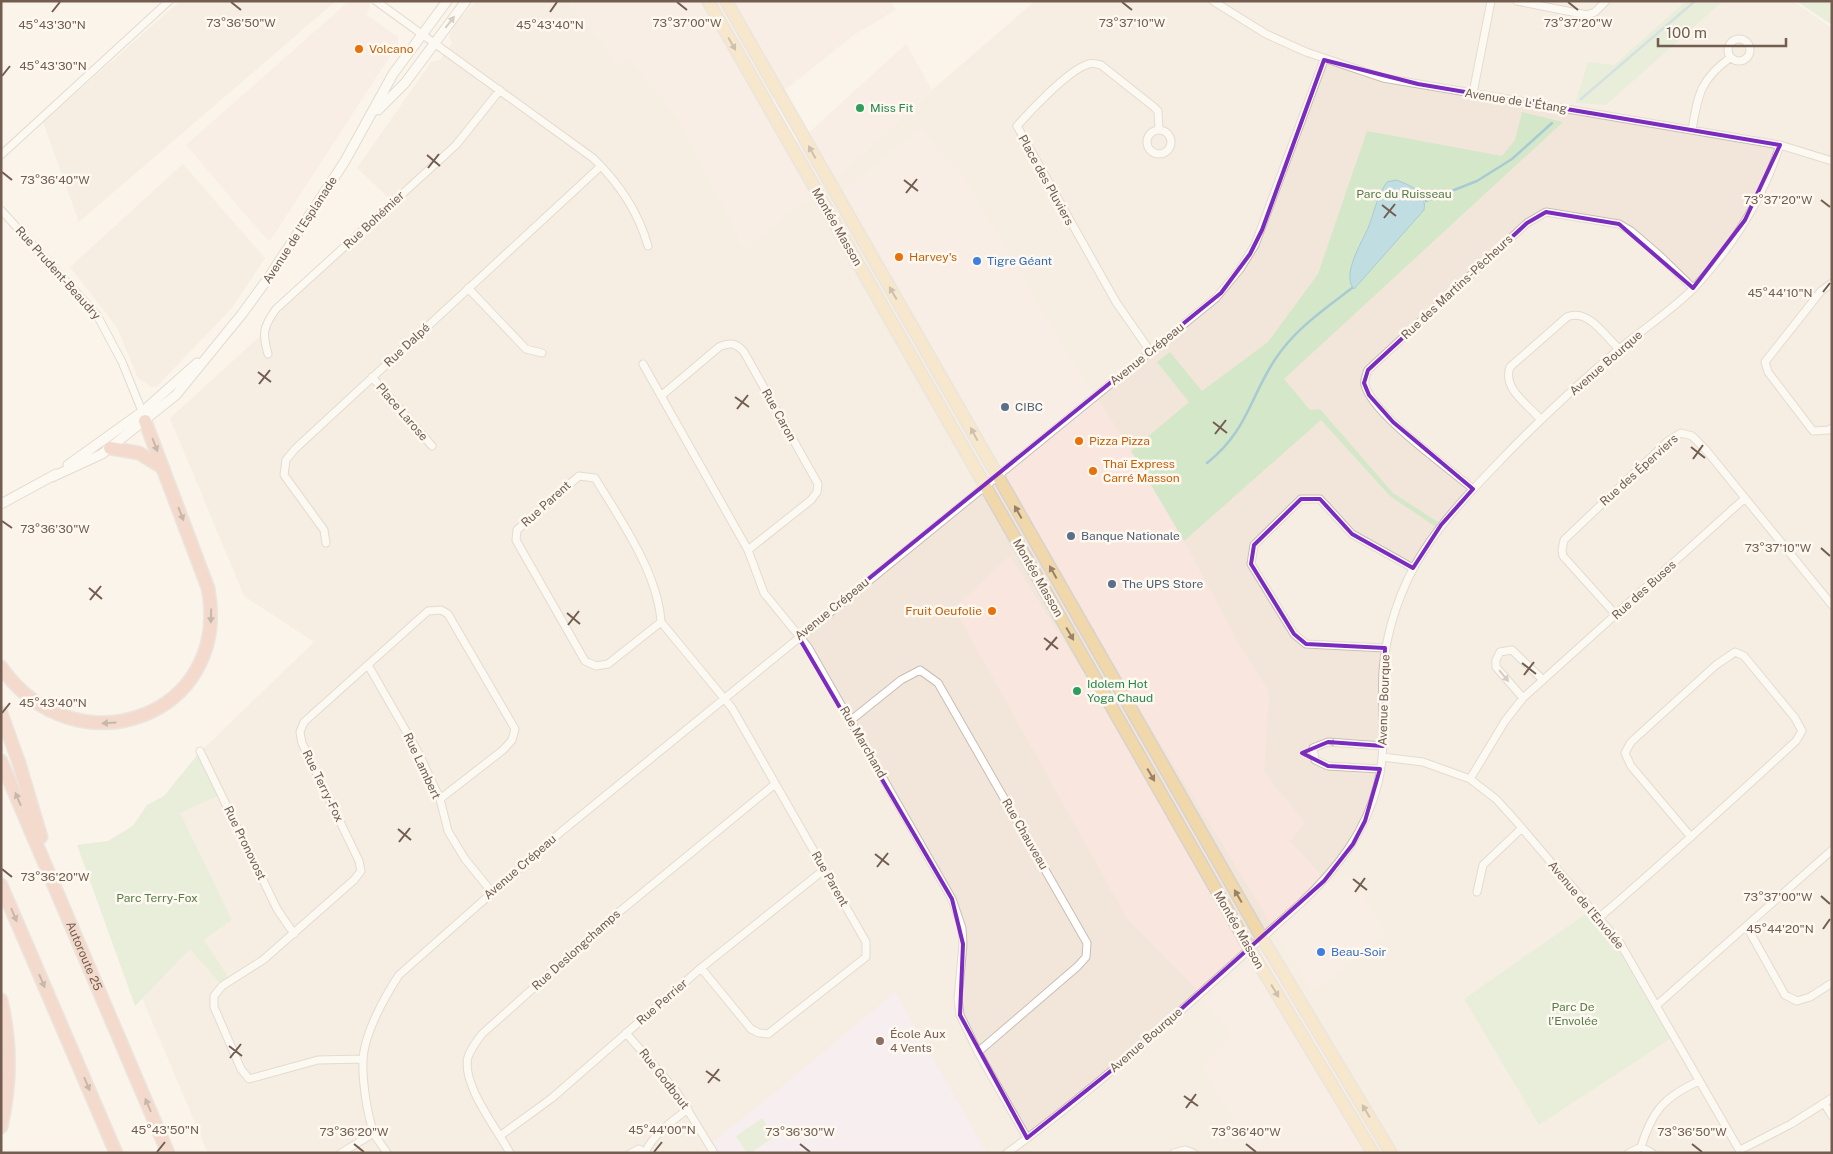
<svg xmlns="http://www.w3.org/2000/svg" width="1833" height="1154" font-family="'Public Sans',sans-serif">
<rect width="100%" height="100%" fill="#faf4ea"/>
<path fill="#f1e6d9" d="M180,1H336L79,222L43,122Z
M476,1H568L620,66L629,57L681,123L746,250L812,193H819L932,90L1035,1H1793L1832,28V1153H208L77,845L108,841L133,826L147,805L164,796L199,753L314,642L244,596L170,418L258,338L284,308L394,203L357,168L431,62L440,60L452,43L449,36L454,25Z
M183,164L265,258L232,308L157,386L152,387L138,378L116,326L70,267Z"/>
<path fill="#f9e7df" d="M349,1H371L367,15L398,37V44L270,241L262,234L186,145Z
M568,1H891L896,10L854,35L769,103L812,193L746,250L681,123L629,57L620,66Z
M906,44L932,90L819,193L793,147Z
M920,127L966,179L1068,354L1127,444L1184,541L1239,644L1269,691L1264,772L1305,823L1290,841L1332,887L1348,872L1386,932L1313,993L1144,716L843,192Z
M1010,556L1253,941L1197,990L1127,918L954,608Z
M1263,950L1381,1153H1253L1201,1065L1232,1035L1204,1002Z"/>
<path fill="#f1e6f7" d="M895,992L987,1153H714L709,1145L778,1090Z"/>
<path fill="#d5e7c9" d="M1686,1H1723L1606,105L1575,103L1588,62L1614,65Z
M1796,1H1832V25Z
M1522,112L1563,122L1284,379L1310,410L1320,409L1393,493L1438,522L1436,527L1390,496L1321,420L1184,541L1131,451L1189,402L1157,362L1170,352L1202,391L1268,342L1318,274L1367,131L1502,156L1515,140Z
M199,753L222,794L180,813L232,920L204,940L229,978L219,982L190,949L135,1006L77,845L108,841L133,826L147,805L164,796Z
M1594,908L1660,1002L1676,1035L1539,1125L1464,999Z
M762,1118L775,1136L751,1153H747L736,1136Z"/>
<path fill="#c0dde2" stroke="#a8cbd3" d="M1396,180C1411,185 1427,193 1424,210L1354,289C1340,274 1365,238 1370,223C1375,209 1378,194 1387,182Z"/>
<g fill="none" stroke-linecap="round" stroke-linejoin="round">
<path stroke="#a8cbd3" stroke-width="2.5" d="M1581,99L1695,1
M1426,201L1477,181L1512,159L1552,123
M1207,463C1247,431 1249,400 1274,361C1294,330 1323,310 1352,288"/>
<g stroke="#cbbdb1" stroke-width="9">
<path id="minor" d="M376,1L593,158C619,183 638,211 648,246
M1213,1L1266,34L1306,52L1383,78L1780,145L1832,161
M1517,1L1587,15L1595,12L1606,1
M1728 50a11 11 0 1 1 22 0a11 11 0 1 1-22 0Z
M1473,93L1491,1
M1147 142a12 12 0 1 1 24 0a12 12 0 1 1-24 0Z
M1692,130C1698,93 1701,79 1731,57
M1,155L169,1
M1,210L97,315L122,362L144,416
M1832,283L1821,291L1765,362L1768,372L1813,431L1829,430L1832,428
M468,288L526,349L542,353
M1150,351L1116,302L1017,126C1031,110 1067,72 1086,65C1092,62 1096,64 1101,65L1154,107L1158,111L1159,130
M268,354C262,333 263,327 276,309L456,145L500,90
M643,364L748,550L764,593L808,647L952,899L962,928L963,944L958,999L960,1015L978,1052L1027,1138
M372,377L432,446
M661,396L719,347C731,342 736,343 744,352L818,484L817,492L811,500L748,550
M1541,420C1528,404 1502,389 1510,367L1567,317C1588,308 1605,336 1619,349
M1473,489C1448,467 1373,415 1365,385C1364,380 1366,375 1368,370L1527,223L1546,212L1619,224L1631,231L1660,256L1693,288
M326,543L324,530L284,475L286,460L295,449L601,166
M1616,615L1563,556L1562,550L1564,540L1668,441L1681,433L1692,436L1706,450L1832,605
M661,622C658,573 620,519 595,478L579,476L517,530L516,540L521,549L585,661L596,666L608,664L661,622L732,708L866,942V957L768,1034L759,1033L751,1029L701,968
M1385,648L1306,644L1294,634L1251,564L1254,545L1301,499H1320L1352,534L1413,568
M368,665L418,752L440,799L448,831L465,859L491,891
M1523,698L1496,667V660L1500,652L1512,650L1543,680
M850,721L901,680L920,670L938,683L1087,943L1086,957L1078,966L978,1052
M200,751L277,909L294,934
M1382,757L1423,762L1470,779L1496,799L1515,820L1620,943L1741,1153
M1380,769L1328,766L1315,760L1313,748L1328,742L1383,746
M1470,779L1505,721L1523,698L1744,499
M1477,892L1483,865L1522,828
M1600,917C1666,860 1731,801 1796,741L1802,731L1795,718L1744,656L1735,652L1716,665L1631,742L1625,753L1631,766L1691,837
M1747,927L1785,995L1797,1001L1810,997L1832,983
M1657,1005L1832,850
M626,1033L676,1091L714,1153
M363,1059L318,1060L249,1079L241,1069L214,1007V996L222,986L263,960L354,880L361,871L359,861L302,743L300,732L304,722L428,611L441,610L448,614L515,729L512,740L503,750L440,799
M1824,1103L1832,1116
M500,1136L552,1098L701,968L825,869
M1641,1147C1652,1111 1664,1097 1699,1081
M1740,1150L1791,1124L1832,1098
M645,1152C655,1133 671,1122 688,1109
M341,1153L374,1133
M387,1153C383,1146 377,1140 374,1133C367,1115 362,1079 363,1060C364,1034 385,996 399,975L562,831L1216,298L1240,269L1255,245L1324,60
M510,1153C497,1129 461,1084 468,1057C471,1048 477,1041 482,1034L613,917L775,784
M631,1153L639,1149L645,1153
M1007,1153C1111,1078 1205,988 1301,903C1337,869 1366,832 1378,783C1387,746 1381,708 1383,671C1386,630 1401,586 1423,552C1444,519 1471,491 1498,463C1536,423 1576,386 1618,350C1643,329 1671,311 1694,288C1732,247 1763,198 1780,145
M1174,1153L1185,1150L1193,1153
M1629,1153L1641,1147L1652,1153"/>
</g>
<g stroke="#cbbdb1" stroke-width="11">
<path id="tertiary" d="M378,110L405,83L466,1
M68,465L142,412L197,363
M52,477L102,454L176,395L242,314L269,277L345,161L393,74L447,1
M1,504L56,474"/>
</g>
<g stroke="#d8d2ce" stroke-width="14">
<path id="primary" d="M708,1L1250,949L1373,1153
M726,1L1262,938L1391,1153"/>
</g>
<g stroke="#d8d2ce" stroke-width="15">
<g id="motorway">
<path d="M110,448L139,453L163,468"/>
<path d="M1,667C75,773 233,717 208,588L145,421"/>
<path d="M1,713L19,763L41,837"/>
<path id="s1" d="M1,761L168,1153"/>
<path d="M1,885L116,1153"/>
<path d="M1,1000C11,1042 11,1084 1,1127"/>
</g>
</g>
<use href="#minor" stroke="#fff" stroke-width="7"/>
<use href="#tertiary" stroke="#fff" stroke-width="9"/>
<use href="#primary" stroke="#f1d8aa" stroke-width="11"/>
<use href="#motorway" stroke="#edbba8" stroke-width="12"/>
</g>
<defs><path id="oneway-solid" d="M-6-.8H1V-3.2L6.5 0L1 3.2V.8H-6Z" transform="scale(1.25)"/></defs>
<g fill="#aa9e96">
<use href="#oneway-solid" transform="translate(450 22) rotate(-52)"/>
<use href="#oneway-solid" transform="translate(1504 676) rotate(50)"/>
<use href="#oneway-solid" transform="translate(1335 743) rotate(-180)"/>
</g>
<g fill="#98826b">
<use href="#oneway-solid" transform="translate(732 44) rotate(60)"/>
<use href="#oneway-solid" transform="translate(812 152) rotate(-119)"/>
<use href="#oneway-solid" transform="translate(893 293) rotate(-120)"/>
<use href="#oneway-solid" transform="translate(974 434) rotate(-118)"/>
<use href="#oneway-solid" transform="translate(1018 512) rotate(-119)"/>
<use href="#oneway-solid" transform="translate(1053 572) rotate(-119)"/>
<use href="#oneway-solid" transform="translate(1070 634) rotate(60)"/>
<use href="#oneway-solid" transform="translate(1151 775) rotate(60)"/>
<use href="#oneway-solid" transform="translate(1238 896) rotate(-120)"/>
<use href="#oneway-solid" transform="translate(1275 991) rotate(59)"/>
<use href="#oneway-solid" transform="translate(1366 1111) rotate(-121)"/>
</g>
<g fill="#8b7062">
<use href="#oneway-solid" transform="translate(155 445) rotate(69)"/>
<use href="#oneway-solid" transform="translate(181 514) rotate(69)"/>
<use href="#oneway-solid" transform="translate(211 616) rotate(91)"/>
<use href="#oneway-solid" transform="translate(109 723) rotate(176)"/>
<use href="#oneway-solid" transform="translate(18 799) rotate(-113)"/>
<use href="#oneway-solid" transform="translate(14 915) rotate(67)"/>
<use href="#oneway-solid" transform="translate(42 981) rotate(67)"/>
<use href="#oneway-solid" transform="translate(87 1084) rotate(67)"/>
<use href="#oneway-solid" transform="translate(148 1105) rotate(-113)"/>
</g>
<path d="M0 0H1833V1154H0ZM1324,60L1418,84L1780,145L1745,220L1693,288L1619,224L1546,212L1527,223L1368,370L1364,383L1369,395L1393,422L1473,489L1441,525L1413,568L1352,534L1320,499H1301L1254,545L1251,564L1294,634L1306,644L1385,648L1383,746L1328,742L1302,753L1328,766L1380,769L1365,821L1353,844L1324,881L1122,1062L1027,1138L960,1015L963,944L952,899L798,636L1221,293L1250,254L1262,230Z" fill="#faf4ea" fill-opacity=".55" fill-rule="evenodd"/>
<path fill="none" stroke="#7b2cbf" stroke-width="4" stroke-linejoin="round" d="M1324,60L1418,84L1780,145L1745,220L1693,288L1619,224L1546,212L1527,223L1368,370L1364,383L1369,395L1393,422L1473,489L1441,525L1413,568L1352,534L1320,499H1301L1254,545L1251,564L1294,634L1306,644L1385,648L1383,746L1328,742L1302,753L1328,766L1380,769L1365,821L1353,844L1324,881L1122,1062L1027,1138L960,1015L963,944L952,899L798,636L1221,293L1250,254L1262,230Z"/>
<path fill="none" stroke="#725d50" stroke-width="2" d="M231,2L241,10M677,2L687,10M1122,2L1132,10M1568,2L1578,10M52,12L60,2M550,12L557,2M2,76L10,66M427,155L440,166M428,168L439,154M2,172L12,180M904,180L918,191M906,193L917,179M1821,200L1830,207M1382,205L1396,216M1384,218L1395,204M1823,292L1830,283M258,372L271,382M259,384L270,370M735,397L749,407M737,409L748,395M1213,422L1227,433M1215,434L1226,420M1691,447L1705,458M1693,459L1703,445M2,521L12,528M1821,548L1830,556M89,588L102,599M90,600L101,586M567,613L580,624M568,625L579,611M1044,638L1058,649M1046,650L1057,637M1522,663L1536,674M1524,675L1534,662M2,713L10,703M398,829L411,840M399,842L410,828M875,854L889,865M877,867L888,853M2,869L12,877M1353,879L1367,890M1355,892L1365,878M1821,896L1830,904M1823,929L1830,919M229,1046L242,1056M230,1058L241,1044M706,1071L720,1081M708,1083L719,1069M1184,1096L1198,1106M1186,1108L1196,1094M354,1144L364,1152M800,1144L810,1152M1246,1144L1256,1152M1692,1144L1702,1152M157,1152L165,1142M654,1152L662,1142"/>
<g fill="#e8710a" stroke="#fdf8f0" stroke-width="2">
<circle cx="359" cy="49" r="5"/>
<circle cx="899" cy="257" r="5"/>
<circle cx="1079" cy="441" r="5"/>
<circle cx="1093" cy="471" r="5"/>
<circle cx="992" cy="611" r="5"/>
</g>
<g fill="#2e9e5b" stroke="#fdf8f0" stroke-width="2">
<circle cx="860" cy="108" r="5"/>
<circle cx="1077" cy="691" r="5"/>
</g>
<g fill="#3f7fe0" stroke="#fdf8f0" stroke-width="2">
<circle cx="977" cy="261" r="5"/>
<circle cx="1321" cy="952" r="5"/>
</g>
<g fill="#5c6f8a" stroke="#fdf8f0" stroke-width="2">
<circle cx="1005" cy="407" r="5"/>
<circle cx="1071" cy="536" r="5"/>
<circle cx="1112" cy="584" r="5"/>
</g>
<circle fill="#8d6e63" stroke="#fdf8f0" stroke-width="2" cx="880" cy="1041" r="5"/>
<g text-anchor="middle" dominant-baseline="central" stroke-width="5" stroke-linejoin="round" paint-order="stroke">
<g font-size="12" fill="#c56008" stroke="#fdf8f0" text-anchor="start">
<text x="369" y="49">Volcano</text>
<text x="909" y="257">Harvey's</text>
<text x="1089" y="441">Pizza Pizza</text>
<text x="1103" y="464">Thaï Express<tspan x="1103" dy="14">Carré Masson</tspan></text>
<text x="982" y="611" text-anchor="end">Fruit Oeufolie</text>
</g>
<g font-size="12" fill="#725d50" stroke="#fdf8f0">
<text transform="translate(1516 101) rotate(9)">Avenue de L'Étang</text>
<text transform="translate(1046 180) rotate(61)">Place des Pluviers</text>
<text transform="translate(374 220) rotate(-43)">Rue Bohémier</text>
<text transform="translate(837 227) rotate(60)">Montée Masson</text>
<text transform="translate(300 230) rotate(-57)">Avenue de l'Esplanade</text>
<text transform="translate(58 273) rotate(48)">Rue Prudent-Beaudry</text>
<text transform="translate(1457 287) rotate(-43)">Rue des Martins-Pêcheurs</text>
<text transform="translate(407 345) rotate(-43)">Rue Dalpé</text>
<text transform="translate(1147 354) rotate(-39)">Avenue Crépeau</text>
<text transform="translate(1606 363) rotate(-41)">Avenue Bourque</text>
<text transform="translate(402 412) rotate(49)">Place Larose</text>
<text transform="translate(779 415) rotate(61)">Rue Caron</text>
<text transform="translate(1639 470) rotate(-42)">Rue des Éperviers</text>
<text transform="translate(546 504) rotate(-42)">Rue Parent</text>
<text transform="translate(1038 578) rotate(60)">Montée Masson</text>
<text transform="translate(1644 590) rotate(-42)">Rue des Buses</text>
<text transform="translate(832 609) rotate(-39)">Avenue Crépeau</text>
<text transform="translate(1384 700) rotate(-88)">Avenue Bourque</text>
<text transform="translate(863 742) rotate(60)">Rue Marchand</text>
<text transform="translate(422 766) rotate(65)">Rue Lambert</text>
<text transform="translate(323 786) rotate(64)">Rue Terry-Fox</text>
<text transform="translate(1025 834) rotate(60)">Rue Chauveau</text>
<text transform="translate(245 843) rotate(64)">Rue Pronovost</text>
<text transform="translate(520 867) rotate(-41)">Avenue Crépeau</text>
<text transform="translate(830 879) rotate(60)">Rue Parent</text>
<text transform="translate(1586 905) rotate(50)">Avenue de l'Envolée</text>
<text transform="translate(1239 930) rotate(60)">Montée Masson</text>
<text transform="translate(576 950) rotate(-42)">Rue Deslongchamps</text>
<text stroke="none"><textPath href="#s1" startOffset="212">Autoroute 25</textPath></text>
<text transform="translate(662 1002) rotate(-41)">Rue Perrier</text>
<text transform="translate(1146 1040) rotate(-41)">Avenue Bourque</text>
<text transform="translate(664 1079) rotate(52)">Rue Godbout</text>
</g>
<g font-size="12" fill="#27864d" stroke="#fdf8f0" text-anchor="start">
<text x="870" y="108">Miss Fit</text>
<text x="1087" y="684">Idolem Hot<tspan x="1087" dy="14">Yoga Chaud</tspan></text>
</g>
<g font-size="12" fill="#597c4c" stroke="#fdf8f0">
<text x="1404" y="194">Parc du Ruisseau</text>
<text x="157" y="898">Parc Terry-Fox</text>
<text x="1573" y="1007">Parc De<tspan x="1573" dy="14">l’Envolée</tspan></text>
</g>
<g font-size="12" fill="#366cbe" stroke="#fdf8f0" text-anchor="start">
<text x="987" y="261">Tigre Géant</text>
<text x="1331" y="952">Beau-Soir</text>
</g>
<g font-size="12" fill="#4e5e75" stroke="#fdf8f0" text-anchor="start">
<text x="1015" y="407">CIBC</text>
<text x="1081" y="536">Banque Nationale</text>
<text x="1122" y="584">The UPS Store</text>
</g>
<g font-size="12" fill="#785e54" stroke="#fdf8f0" text-anchor="start">
<text x="890" y="1034">École Aux<tspan x="890" dy="14">4 Vents</tspan></text>
</g>
</g>
<g font-size="12" text-anchor="middle" fill="#725d50" stroke="#fdf8f0" stroke-width="5" stroke-linejoin="round" paint-order="stroke">
<text x="241" y="27">73°36'50"W</text>
<text x="687" y="27">73°37'00"W</text>
<text x="1132" y="27">73°37'10"W</text>
<text x="1578" y="27">73°37'20"W</text>
<text x="52" y="29">45°43'30"N</text>
<text x="550" y="29">45°43'40"N</text>
<text x="53" y="70">45°43'30"N</text>
<text x="55" y="184">73°36'40"W</text>
<text x="1778" y="204">73°37'20"W</text>
<text x="1780" y="297">45°44'10"N</text>
<text x="55" y="533">73°36'30"W</text>
<text x="1778" y="552">73°37'10"W</text>
<text x="53" y="707">45°43'40"N</text>
<text x="55" y="881">73°36'20"W</text>
<text x="1778" y="901">73°37'00"W</text>
<text x="1780" y="933">45°44'20"N</text>
<text x="165" y="1134">45°43'50"N</text>
<text x="662" y="1134">45°44'00"N</text>
<text x="354" y="1136">73°36'20"W</text>
<text x="800" y="1136">73°36'30"W</text>
<text x="1246" y="1136">73°36'40"W</text>
<text x="1692" y="1136">73°36'50"W</text>
</g>
<rect width="1833" height="1154" fill="none" stroke="#725d50" stroke-width="5"/>
<path d="M1658 38v8h128v-8" fill="none" stroke="#725d50" stroke-width="2.5"/>
<text x="1666" y="38" font-size="15" fill="#725d50" stroke="#fdf8f0" stroke-width="4" paint-order="stroke">100 m</text>
</svg>
